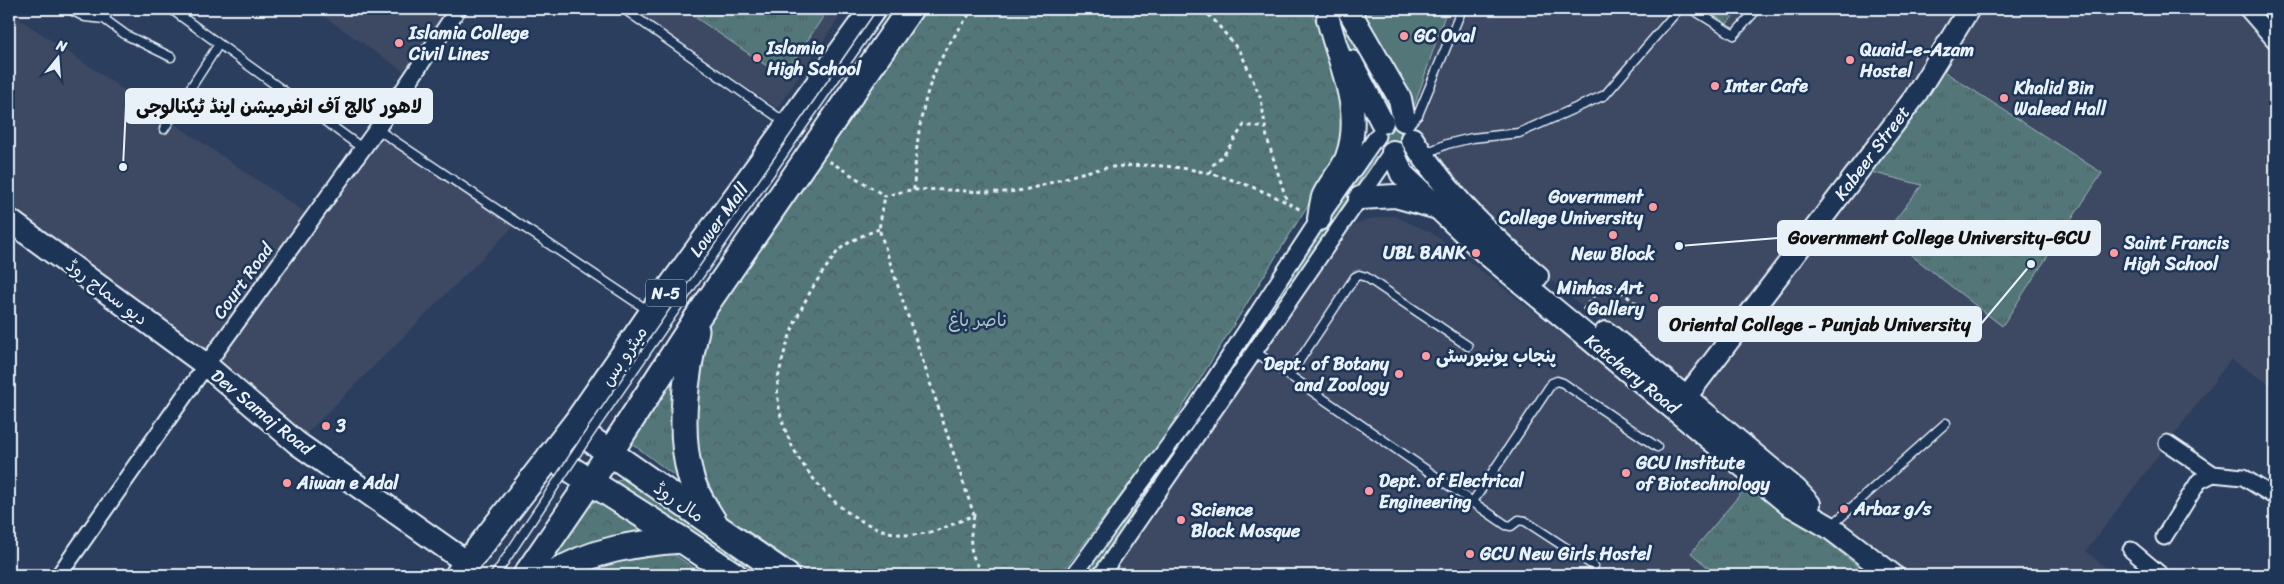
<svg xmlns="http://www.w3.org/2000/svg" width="2284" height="584" font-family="Sriracha,'Playpen Sans Arabic',sans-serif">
<defs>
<pattern id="grass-tufts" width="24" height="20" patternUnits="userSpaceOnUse" patternTransform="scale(1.25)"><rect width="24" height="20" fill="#527678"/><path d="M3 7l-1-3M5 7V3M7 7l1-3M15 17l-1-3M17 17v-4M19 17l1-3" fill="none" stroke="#4c5f61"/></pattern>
<pattern id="forest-crowns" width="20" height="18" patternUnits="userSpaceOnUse" patternTransform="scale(1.25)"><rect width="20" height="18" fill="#527678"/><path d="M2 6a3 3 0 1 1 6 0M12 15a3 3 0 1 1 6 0" fill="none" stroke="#4c5f61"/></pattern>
</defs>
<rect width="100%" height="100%" fill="#2c3e5d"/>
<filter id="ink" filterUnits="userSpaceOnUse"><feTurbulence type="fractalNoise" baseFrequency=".02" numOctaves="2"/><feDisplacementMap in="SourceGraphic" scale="10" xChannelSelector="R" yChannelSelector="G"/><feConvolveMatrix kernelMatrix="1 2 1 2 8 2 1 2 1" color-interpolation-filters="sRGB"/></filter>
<g filter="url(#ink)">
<path fill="#3e4964" d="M313,9H458L412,77Z
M630,9H845L777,108Z
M1447,9H2248L2275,40V388L2231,359L2086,551L2106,568L2098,575H1903L1508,244L1421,145L1412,113Z
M9,12L312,217L377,129L517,223L297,443L211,357L9,203Z
M1394,216L1432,233L1752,480L1868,575H1111L1348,228L1369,219Z"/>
<path fill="url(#grass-tufts)" stroke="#9db4b8" d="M683,9H817L825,14L783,77Z
M1328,9H1341L1391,101L1386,104L1380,102Z
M1704,9H1739L1727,24Z
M1934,65L2102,173L2002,326L1884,234L1922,185L1859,169Z
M1383 136a9 9 0 1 1 18 0a9 9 0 1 1-18 0Z
M1372,152L1375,155V157L1218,394L1091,575H1081Z
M679,352L680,480L626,439Z
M624,478L765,575H747L619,489L616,484L618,480Z
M1752,480L1868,575H1717L1691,553Z"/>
<path fill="url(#forest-crowns)" stroke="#9db4b8" d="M927,9H1309L1318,25L1351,121L1347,142L1161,442L1060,575H812L726,516L711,496L694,453L700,336Z
M597,500L704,575H535L580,513Z"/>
<path fill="#527678" stroke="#9db4b8" d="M1355,9H1447L1412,113Z"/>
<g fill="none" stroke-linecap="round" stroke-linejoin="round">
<g stroke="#e8f1f8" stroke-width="11">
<path id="service" d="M69,9L85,17L104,19L110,9
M171,9L362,148
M624,9L786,123
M1692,9L1734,35L1757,9
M104,19L126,35L171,57
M1409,124L1418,115L1462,9
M164,129L219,44
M377,129L649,311
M1424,154L1447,144L1472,138L1519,133L1605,95L1679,9
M1254,351L1506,525L1511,526L1519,520L1525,521L1594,566
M1289,376L1355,277L1359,275L1366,277L1468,346
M1472,503L1552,383L1557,381L1563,383L1657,447
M1831,526L1946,423"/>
</g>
<g stroke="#e8f1f8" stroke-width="19">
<path id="minor" d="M2247,9L2275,41
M2167,443L2213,474
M2164,537L2199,481L2213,474L2243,477L2275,497
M2131,550L2161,575
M59,575L206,365L377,129L458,9
M1074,575L1193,412L1319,219L1377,136
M1101,575L1392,151"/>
</g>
<g stroke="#e8f1f8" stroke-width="24">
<path id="tertiary" d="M1677,409L1914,98L1969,9"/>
</g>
<g stroke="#e8f1f8" stroke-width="26">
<path id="secondary" d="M1348,9L1400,99L1404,120
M1351,62L1382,122
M1412,139C1444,190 1490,237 1537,276
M1393,152L1402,174L1486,253L1789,504L1829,527L1892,575
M1360,198L1395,196L1434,207
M1319,219C1320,212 1321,204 1323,197C1329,183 1342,171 1347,157C1364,110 1339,64 1328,19
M9,220L206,365L297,443L466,562
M1606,333L1685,397L1796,490L1809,504"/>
</g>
<g stroke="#e8f1f8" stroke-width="29">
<path id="primary" d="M696,330C686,375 678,428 690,474C694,492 706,509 715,524
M573,427L786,575
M550,456L682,540L734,575
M458,575L576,423L652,313L873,9
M526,575L609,454L699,315L910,9
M552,575C590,550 637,543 682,540"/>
</g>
<path stroke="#e8f1f8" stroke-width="3" stroke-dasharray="4 4" stroke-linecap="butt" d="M1202,9L1214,20L1241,53L1261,99L1267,138L1287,202
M829,161L885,196C895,194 905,190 915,190C945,188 976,193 1006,192C1035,191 1062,177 1090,171C1163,155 1236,174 1301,210
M1210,173L1213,165L1225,153L1244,125L1265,128
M914,190C915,149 921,98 940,61C949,43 961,26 973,9
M879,229C866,234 850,240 839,250C835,254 832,260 828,265C804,297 787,335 779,374C776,385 778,402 780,412C787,445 808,476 832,499C851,518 881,534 909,535C932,535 953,524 974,515L879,229L885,196
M1583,310L1606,280L1641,307L1636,314L1623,303
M974,516C969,539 967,560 988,575"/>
<use href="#service" stroke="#1d3557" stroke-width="8"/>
<use href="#minor" stroke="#1d3557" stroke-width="15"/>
<use href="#tertiary" stroke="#1d3557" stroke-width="20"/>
<use href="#secondary" stroke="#1d3557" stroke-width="22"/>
<use href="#primary" stroke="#1d3557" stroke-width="25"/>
<g stroke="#e8f1f8" stroke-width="11" stroke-linecap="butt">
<path id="service-bridge" d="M495,575L590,433L883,9"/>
</g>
<use href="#service-bridge" stroke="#1d3557" stroke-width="8"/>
</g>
</g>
<g fill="#ff9aa2" stroke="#1d3557" stroke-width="2">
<circle cx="1404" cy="36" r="5"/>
<circle cx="399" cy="43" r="5"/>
<circle cx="757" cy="58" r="5"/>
<circle cx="1850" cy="60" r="5"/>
<circle cx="1715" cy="86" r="5"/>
<circle cx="2004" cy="98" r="5"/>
<circle cx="1653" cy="207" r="5"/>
<circle cx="1613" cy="235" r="5"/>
<circle cx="1476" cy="253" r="5"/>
<circle cx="2114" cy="253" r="5"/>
<circle cx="1654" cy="298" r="5"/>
<circle cx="1426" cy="356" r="5"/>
<circle cx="1399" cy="374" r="5"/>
<circle cx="326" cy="426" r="5"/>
<circle cx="1626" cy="473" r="5"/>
<circle cx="287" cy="483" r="5"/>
<circle cx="1369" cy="491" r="5"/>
<circle cx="1844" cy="509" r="5"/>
<circle cx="1181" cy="520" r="5"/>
<circle cx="1470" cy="554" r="5"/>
</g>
<g text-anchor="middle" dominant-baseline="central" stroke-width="5" stroke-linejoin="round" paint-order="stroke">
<rect fill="#1d3557" stroke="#abb9c8" stroke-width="1" x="646" y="279.5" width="40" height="27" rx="4"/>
<g font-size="16" font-weight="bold" fill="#e8f1f8">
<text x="666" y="293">N-5</text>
</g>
<g font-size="18" font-weight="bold" fill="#e8f1f8" stroke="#1d3557" text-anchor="start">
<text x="409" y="33">Islamia College<tspan x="409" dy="21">Civil Lines</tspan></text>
<text x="1414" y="36">GC Oval</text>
<text x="767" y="48">Islamia<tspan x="767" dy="21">High School</tspan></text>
<text x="1860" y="50">Quaid-e-Azam<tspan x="1860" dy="21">Hostel</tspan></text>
<text x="1725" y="86">Inter Cafe</text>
<text x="2014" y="88">Khalid Bin<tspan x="2014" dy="21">Waleed Hall</tspan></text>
<text x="1643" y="197" text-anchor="end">Government<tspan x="1643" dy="21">College University</tspan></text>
<text x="2124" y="243">Saint Francis<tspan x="2124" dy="21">High School</tspan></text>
<text x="1466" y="253" text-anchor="end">UBL BANK</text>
<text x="1613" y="254" text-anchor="middle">New Block</text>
<text x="1644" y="288" text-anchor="end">Minhas Art<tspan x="1644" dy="21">Gallery</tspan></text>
<text x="1436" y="356">پنجاب یونیورسٹی</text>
<text x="1389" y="364" text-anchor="end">Dept. of Botany<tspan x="1389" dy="21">and Zoology</tspan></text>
<text x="336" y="426">3</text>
<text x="1636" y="463">GCU Institute<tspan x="1636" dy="21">of Biotechnology</tspan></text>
<text x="1379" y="481">Dept. of Electrical<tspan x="1379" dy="21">Engineering</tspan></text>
<text x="297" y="483">Aiwan e Adal</text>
<text x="1854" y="509">Arbaz g/s</text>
<text x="1191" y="510">Science<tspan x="1191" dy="21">Block Mosque</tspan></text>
<text x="1480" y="554">GCU New Girls Hostel</text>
</g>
<g font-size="18" fill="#e8f1f8" stroke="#1d3557">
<text transform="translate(1872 153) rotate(-53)">Kabeer Street</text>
<text transform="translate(719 220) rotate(-54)">Lower Mall</text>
<text transform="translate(243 281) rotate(-54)">Court Road</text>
<text transform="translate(107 292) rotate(37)">دیو سماج روڈ</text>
<text transform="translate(624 356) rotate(-56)">میٹرو بس</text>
<text transform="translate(1632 374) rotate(39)">Katchery Road</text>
<text transform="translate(262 412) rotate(39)">Dev Samaj Road</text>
<text transform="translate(679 502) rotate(35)">مال روڈ</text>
</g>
<g font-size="18" fill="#acc0c5" stroke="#1d3557">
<text x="978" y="320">ناصر باغ</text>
</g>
</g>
<path fill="none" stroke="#e8f1f8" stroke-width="2" d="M123 167L126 106M1679 246L1778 238M2031 264L1981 324"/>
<g fill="#e8f1f8" stroke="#1d3557" stroke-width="2">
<circle cx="123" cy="167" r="5"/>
<circle cx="1679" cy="246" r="5"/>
<circle cx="2031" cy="264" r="5"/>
</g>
<g fill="#e8f1f8" stroke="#e8f1f8" stroke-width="2">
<rect x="126" y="89" width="306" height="34" rx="5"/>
<rect x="1778" y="221" width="322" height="34" rx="5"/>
<rect x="1659" y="307" width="322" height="34" rx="5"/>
</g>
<g font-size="19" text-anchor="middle" font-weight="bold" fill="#111">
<text x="279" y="113">لاھور کالج آف انفرمیشن اینڈ ٹیکنالوجی</text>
<text x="1939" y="244">Government College University-GCU</text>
<text x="1820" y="331">Oriental College - Punjab University</text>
</g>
<rect width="2284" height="584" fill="none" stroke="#1d3557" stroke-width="30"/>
<rect x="15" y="15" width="2254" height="554" fill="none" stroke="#e8f1f8" stroke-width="2" filter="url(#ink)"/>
<g transform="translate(58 58) rotate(17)" stroke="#1d3557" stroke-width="4" paint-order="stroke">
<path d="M0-4L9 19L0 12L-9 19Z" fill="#e8f1f8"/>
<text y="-8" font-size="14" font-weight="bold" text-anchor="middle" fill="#e8f1f8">N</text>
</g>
</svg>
